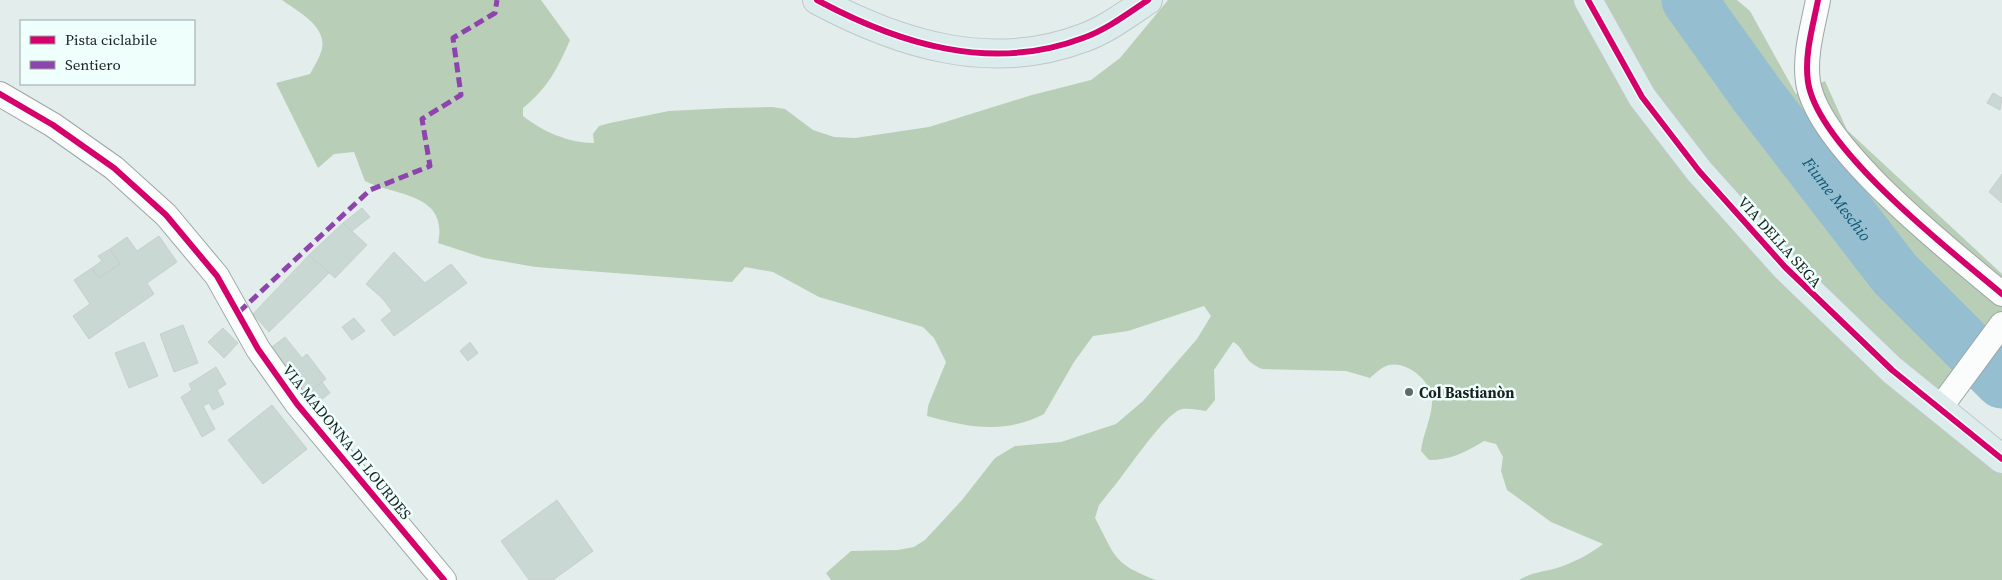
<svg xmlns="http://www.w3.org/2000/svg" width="2002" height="580" font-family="'Source Serif 4',serif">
<rect width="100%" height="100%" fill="#e3eeec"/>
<path fill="#b8ceb6" d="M282,0H541L570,40C558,68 547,89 523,108V116C542,131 568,143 594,143L593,134L599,126L610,123L669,111L728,108L772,107L785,109L813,130L834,137L855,138L929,127L1032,95L1091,80L1120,58L1168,0H1737L1750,11L1796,94L1825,81L1847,130L2002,274V314L1929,411L2002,470V580H1519C1532,572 1543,572 1557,568C1573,563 1590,554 1603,544L1551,522L1507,490L1501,471L1503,457L1496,444L1484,441C1466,452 1451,460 1429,460L1421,451C1423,433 1433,416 1432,398C1430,380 1407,361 1389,365C1381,367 1376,373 1370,378L1346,371L1262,369C1241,360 1246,349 1233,342L1214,370L1215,400L1206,411C1199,410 1189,408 1182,409C1163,414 1123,478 1107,495L1099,505L1095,518C1116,557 1112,563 1156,580H831L826,573L851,551L898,550L914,547L925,540L962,500L995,458L1015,446L1061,442L1116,424L1143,401L1197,339L1211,316L1204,306L1128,331L1093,336L1074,362L1044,414C1003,435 968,427 927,416L928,406L946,362L934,338L923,327L819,297L773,272L745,267L732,282L536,267L484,258L438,243C449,193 395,196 365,181L354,152L334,154L318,168L276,83L310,74C314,67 320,57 322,49C327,26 297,11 282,0Z"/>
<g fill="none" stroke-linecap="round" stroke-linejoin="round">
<path stroke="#95bed1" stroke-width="55" id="s1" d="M1689,0L1757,95L1895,274L2002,381"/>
</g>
<path fill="#c9d8d2" stroke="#c8cfcd" d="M1993,93L2002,98L2000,110L1987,103Z
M2002,174V203L1989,192Z
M362,208L370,217L352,231L343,223Z
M343,223L367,245L335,278L309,255Z
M159,236L177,262L147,283L154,294L89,339L73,316L90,304L74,280L92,268L99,278L120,264L110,249L127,237L137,251Z
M110,249L120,264L99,278L92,268L102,261L98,256Z
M394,252L425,283L451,264L467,283L394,336L381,320L392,311L382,298L366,284Z
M309,255L329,273L269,332L253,314Z
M354,318L365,331L352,340L342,327Z
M183,325L198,363L174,372L160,334Z
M223,328L238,343L224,358L208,342Z
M285,337L302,358L307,354L326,379L303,397L264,353Z
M144,342L158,376L129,388L115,353Z
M470,342L478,353L468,361L460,351Z
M216,367L226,384L217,390L224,404L213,410L209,403L203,406L215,429L202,437L181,397L192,390L189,384Z
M322,382L330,393L311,408L303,397Z
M272,405L307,449L263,484L228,440Z
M557,500L593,551L553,580H529L501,541Z"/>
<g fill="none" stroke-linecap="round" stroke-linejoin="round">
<g stroke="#9ea6a5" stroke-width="26">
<path id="street" d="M1818,0C1813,26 1804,55 1808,82C1818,148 1951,251 2002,294
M0,94L53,125L114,168L166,215L217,276L258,349L297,404L444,580
M1940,408L2002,324"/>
</g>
<g stroke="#c2c8c7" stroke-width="30">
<path id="primary" d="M817,0C899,44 991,73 1083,38C1106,30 1127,14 1148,0
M1588,0L1642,97L1699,171L1785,267L1892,370L2002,459"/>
</g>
<use href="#street" stroke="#fbfcfc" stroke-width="24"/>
<use href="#primary" stroke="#dcebec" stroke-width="28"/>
<path stroke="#8e44ad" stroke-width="5" stroke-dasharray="10 5" stroke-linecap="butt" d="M239,312L370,190L430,166L422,119L461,95L453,38L495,13L497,0"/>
<g stroke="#effffc" stroke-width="9">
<path id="cycleway" d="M817,0C899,44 991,73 1083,38C1106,30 1127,14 1148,0
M1588,0L1642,97L1699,171L1785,267L1892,370L2002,459
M1818,0C1813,26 1804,55 1808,82C1818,148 1951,251 2002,294
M0,94L53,125L114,168L166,215L217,276L258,349L297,404L444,580"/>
</g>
<use href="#cycleway" stroke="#d6006c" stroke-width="6"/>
</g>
<circle fill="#606967" stroke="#effffc" stroke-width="2" cx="1409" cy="392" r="5"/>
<g text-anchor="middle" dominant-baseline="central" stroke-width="5" stroke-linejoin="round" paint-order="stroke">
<g font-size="15" fill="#1a2120" stroke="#effffc">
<text transform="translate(1780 242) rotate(48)">VIA DELLA SEGA</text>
<text transform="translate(347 442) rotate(51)">VIA MADONNA DI LOURDES</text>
</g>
<g font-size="15" font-weight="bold" fill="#1a2120" stroke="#effffc" text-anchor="start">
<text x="1419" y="392">Col Bastianòn</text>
</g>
<g font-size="16" font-style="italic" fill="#0c5471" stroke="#effffc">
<text stroke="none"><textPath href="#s1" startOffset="248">Fiume Meschio</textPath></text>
</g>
</g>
<rect x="20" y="20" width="175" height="65" fill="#effffc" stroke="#9aa6a4"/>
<rect x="30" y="36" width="25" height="8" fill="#d6006c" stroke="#9aa6a4"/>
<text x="65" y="45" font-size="15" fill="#1a2120">Pista ciclabile</text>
<rect x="30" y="61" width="25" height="8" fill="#8e44ad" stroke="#9aa6a4"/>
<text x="65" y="70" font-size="15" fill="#1a2120">Sentiero</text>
</svg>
